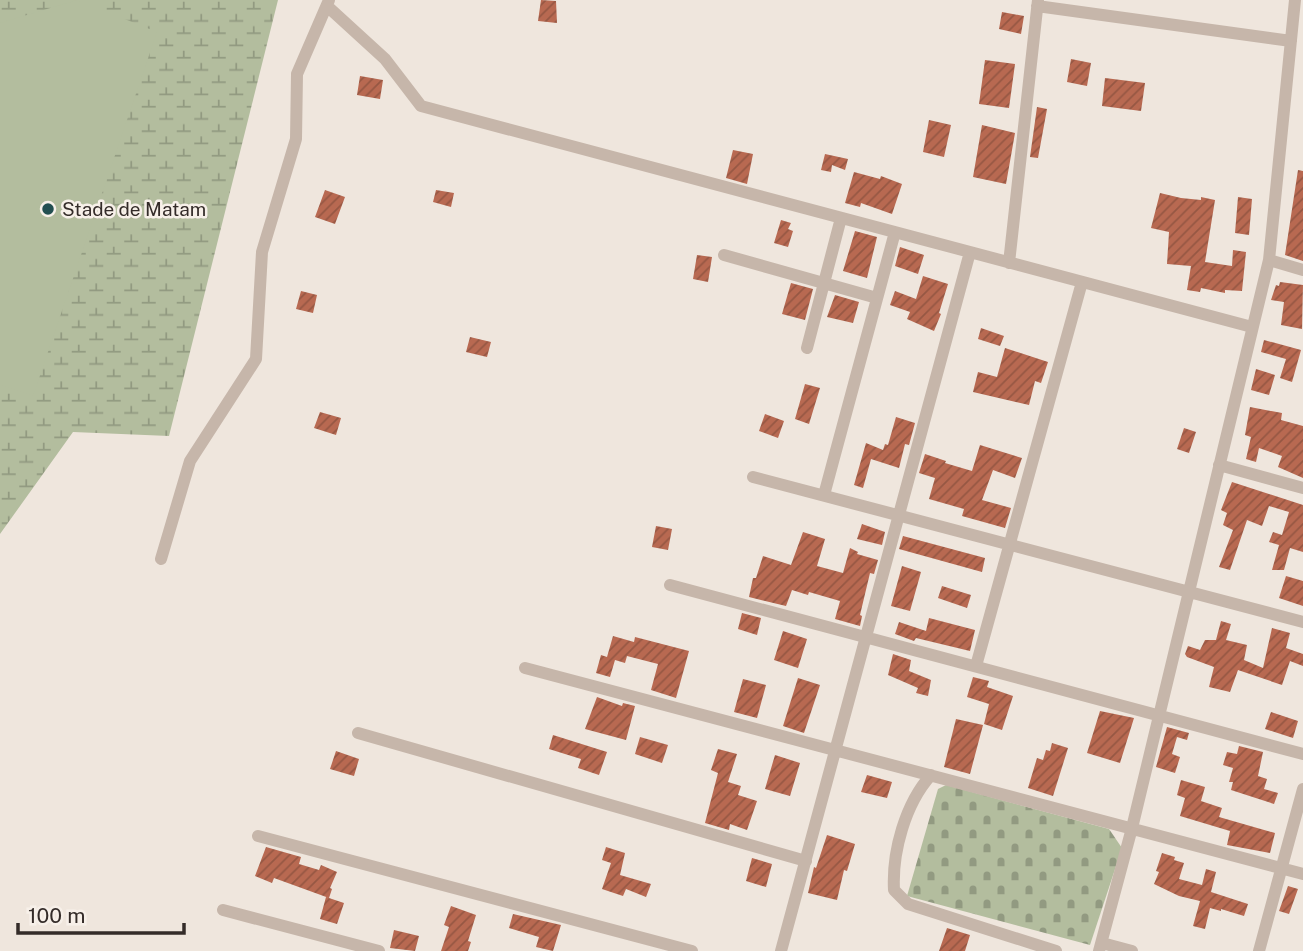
<svg xmlns="http://www.w3.org/2000/svg" width="1303" height="951" font-family="'Public Sans',sans-serif">
<defs>
<pattern id="wetland-marsh" width="20" height="14" patternUnits="userSpaceOnUse" patternTransform="scale(1.75)"><rect width="20" height="14" fill="#b3bd9e"/><path d="M1 5h8M5 5V1M11 12h8M15 12V8" fill="none" stroke="#929a81"/></pattern>
<pattern id="cemetery-stones" width="16" height="16" patternUnits="userSpaceOnUse" patternTransform="scale(1.75)"><rect width="16" height="16" fill="#b3bd9e"/><path d="M2 7V4a2 2 0 0 1 4 0v3zM10 15v-3a2 2 0 0 1 4 0v3z" fill="#929a81"/></pattern>
<pattern id="building-hatch" width="6" height="6" patternUnits="userSpaceOnUse" patternTransform="scale(1.75)"><rect width="6" height="6" fill="#b86951"/><path d="M-1 1l2-2M0 6l6-6M5 7l2-2" fill="none" stroke="#965743"/></pattern>
</defs>
<rect width="100%" height="100%" fill="#efe6dd"/>
<path fill="url(#wetland-marsh)" d="M0,0H278L169,436L73,432L0,534Z"/>
<path fill="url(#cemetery-stones)" d="M946,785L1109,829L1122,848L1090,945L907,896L938,789Z"/>
<path fill="#b3bd9e" d="M77,0L157,32L33,396L0,385V23Z"/>
<path fill="url(#building-hatch)" d="M541,0L556,1L557,23L538,21Z
M1002,12L1024,16L1021,34L999,29Z
M1071,59L1091,63L1087,86L1067,82Z
M985,60L1015,64L1009,108L979,104Z
M360,76L383,80L380,99L357,95Z
M1105,78L1145,83L1141,111L1102,106Z
M1037,107L1047,109L1038,158L1030,157Z
M929,120L951,125L944,157L923,152Z
M982,125L1015,133L1006,184L973,177Z
M733,150L753,154L747,184L726,178Z
M825,154L848,159L845,170L832,165L831,172L821,170Z
M1298,170L1303,171V261L1285,255Z
M854,172L880,179L881,176L902,184L892,214L861,203L860,207L845,203Z
M325,190L345,197L335,224L315,217Z
M436,190L454,193L451,207L433,202Z
M1160,193L1181,198L1201,200V197L1215,200L1205,262L1232,266L1233,250L1246,252L1242,291L1225,290V293L1201,288L1200,292L1187,290L1191,266L1167,264L1169,232L1151,228Z
M1238,197L1252,199L1249,235L1235,233Z
M781,220L791,223L788,229L793,231L788,247L774,243Z
M855,231L877,237L867,278L843,271Z
M900,247L924,255L918,274L895,266Z
M697,255L712,257L708,282L693,279Z
M923,276L948,284L939,313L941,314L934,331L907,319L910,312L890,305L895,291L916,299Z
M1280,282L1303,285L1302,329L1281,325L1284,302L1271,300L1276,285L1279,286Z
M791,283L813,289L805,320L782,314Z
M301,291L317,295L313,313L296,309Z
M835,295L859,302L853,323L827,317Z
M981,328L1004,336L1000,346L978,339Z
M470,337L491,342L487,357L466,352Z
M1264,340L1301,350L1292,382L1280,378L1286,359L1261,352Z
M1005,348L1048,362L1041,383L1035,381L1029,405L973,392L978,372L997,377Z
M1256,369L1275,375L1269,395L1251,390Z
M805,384L820,388L809,424L795,419Z
M1250,407L1282,413L1281,420L1303,426V478L1278,467L1282,456L1259,448L1256,462L1246,459L1251,437L1245,435Z
M320,412L341,418L336,435L314,428Z
M765,414L784,421L778,438L759,431Z
M896,417L915,423L909,445L905,444L899,468L871,459L863,488L854,485L866,443L883,450L885,444L888,445Z
M1184,428L1196,432L1189,453L1177,449Z
M980,445L1022,458L1015,478L993,470L982,500L1011,508L1005,528L962,516L964,509L929,499L935,478L919,473L925,454L946,461L945,463L972,471Z
M1232,482L1303,505V552L1290,548L1284,570H1272L1279,545L1269,542L1273,532L1282,535L1289,512L1269,506L1262,526L1247,520L1230,570L1219,567L1233,530L1223,525L1227,513L1221,510Z
M862,524L885,532L882,545L857,539Z
M656,526L672,529L668,550L652,547Z
M803,532L825,539L817,566L843,573L850,548L858,552L857,554L878,560L874,574L870,573L860,615L862,616L860,626L835,619L840,601L809,592L808,595L792,590L786,606L749,597L753,578H756L763,556L791,565Z
M903,536L985,558L982,572L899,549Z
M902,566L921,572L910,611L891,606Z
M1286,576L1303,581V606L1279,598Z
M942,586L971,595L967,608L938,598Z
M742,613L761,618L757,635L738,629Z
M929,618L975,630L970,651L916,638L914,641L895,634L899,622L926,631Z
M1221,621L1231,624L1226,640L1247,645L1244,660L1263,668L1272,628L1290,633L1286,648L1303,654V666L1290,661L1282,685L1238,670L1230,692L1209,687L1214,667L1187,657L1185,654L1188,646L1200,650L1205,640H1216Z
M783,631L807,639L798,668L774,660Z
M613,636L634,642L635,637L689,651L676,698L651,690L658,664L627,656L625,663L615,660L610,677L596,673L601,655L607,657Z
M893,654L911,660L909,671L931,680L928,696L916,693L918,688L888,675Z
M973,677L989,681L987,687L1013,696L1002,730L984,724L989,704L967,697Z
M798,678L820,685L804,733L783,726Z
M743,679L766,685L757,718L734,712Z
M597,697L622,706L623,703L635,706L626,740L585,729Z
M1100,711L1134,718L1120,763L1087,753Z
M1271,712L1298,721L1293,738L1265,729Z
M956,719L983,725L970,774L944,767Z
M1167,727L1189,733L1187,740L1177,737L1172,754L1180,757L1175,773L1156,767Z
M553,735L607,752L599,775L578,768L581,759L549,749Z
M640,737L668,745L662,763L635,754Z
M1052,743L1068,748L1053,796L1028,788L1037,758L1043,760L1046,750L1050,751Z
M1239,746L1263,752L1258,776L1267,779L1264,789L1278,793L1274,804L1231,790L1233,782H1229L1233,768L1223,765L1227,752L1237,754Z
M718,749L737,754L728,782L741,786L738,795L757,801L747,830L730,824L729,830L705,823L718,773L711,770Z
M336,751L359,759L354,776L330,769Z
M775,755L800,763L790,796L765,789Z
M867,775L892,782L887,798L861,792Z
M1181,780L1205,787L1201,801L1222,808L1219,817L1275,833L1270,853L1227,845L1230,831L1180,816L1185,798L1177,795Z
M827,835L855,844L847,871L844,870L837,900L808,893L814,867L816,868Z
M266,847L301,857L299,864L319,870L321,865L337,872L330,888L332,889L329,898L274,878L272,883L255,876Z
M606,847L625,853L620,875L651,884L646,897L626,889L623,896L602,889L611,863L602,860Z
M1162,853L1175,857L1174,860L1184,863L1179,879L1202,885L1206,869L1216,872L1211,892L1248,904L1244,916L1221,909V911L1210,908L1205,929L1193,926L1200,901L1179,896L1154,884L1159,872L1156,871Z
M752,858L772,864L766,887L746,881Z
M1288,886L1298,889L1289,914L1279,911Z
M326,897L344,903L337,924L320,919Z
M451,906L476,915L468,941L471,942L468,951H441L449,927L444,925Z
M513,914L561,925L553,951L536,947L539,937L509,928Z
M947,928L970,935L965,951H939Z
M394,930L419,936L415,951L390,948Z"/>
<g fill="none" stroke-linecap="round" stroke-linejoin="round">
<path stroke="#c6b6aa" stroke-width="12" d="M327,6L385,59L421,106L1252,327
M1037,6L1291,41
M724,255L877,298
M1269,260L1303,270
M1009,263L1038,0
M807,348L841,218
M1219,465L1303,488
M753,477L1303,622
M824,495L895,232
M161,559L190,461L256,359L262,252L296,139L297,74L329,0
M670,585L1303,754
M976,666L1082,282
M525,668L1303,874
M358,733L806,861
M931,775C905,804 892,852 894,890L908,904L1056,951
M258,836L692,951
M223,910L379,951
M1102,943L1132,951
M781,951L970,252
M1099,951L1132,828L1269,260L1295,0
M1259,951L1303,789"/>
</g>
<circle fill="#234f51" stroke="#f7f0e9" stroke-width="2.5" cx="48" cy="209" r="7"/>
<g text-anchor="middle" dominant-baseline="central" stroke-width="5" stroke-linejoin="round" paint-order="stroke">
<g font-size="19" fill="#342c29" stroke="#f7f0e9" text-anchor="start">
<text x="62" y="209">Stade de Matam</text>
</g>
</g>
<path d="M18 923v10h166v-10" fill="none" stroke="#342c29" stroke-width="3.5"/>
<text x="28" y="923" font-size="21" fill="#342c29" stroke="#f7f0e9" stroke-width="5" paint-order="stroke">100 m</text>
</svg>
